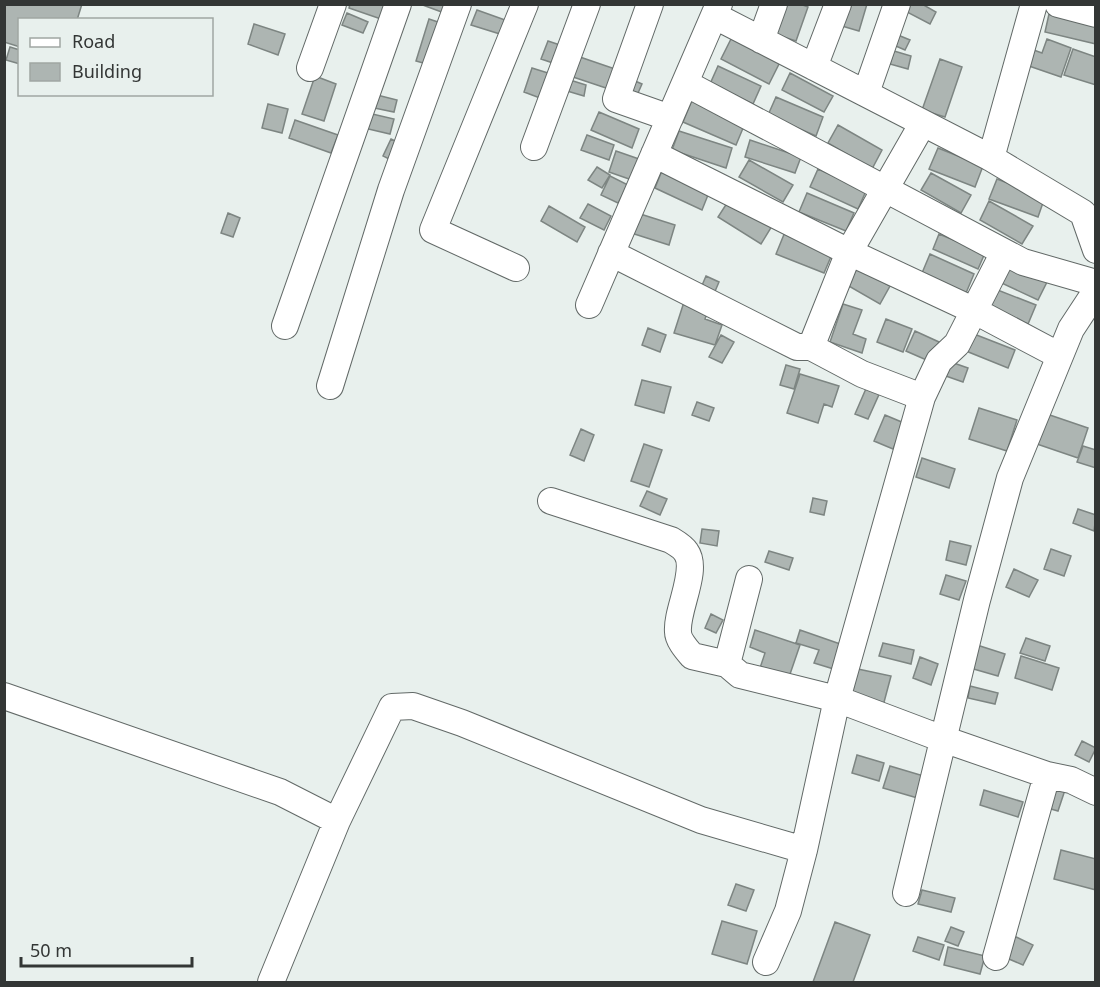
<svg xmlns="http://www.w3.org/2000/svg" width="1100" height="987" font-family="'Noto Sans',sans-serif">
<rect width="100%" height="100%" fill="#e8f0ed"/>
<path fill="#adb5b2" stroke="#7d8582" stroke-width="1.5" d="M4,4H82L77,20H20V47L4,42Z
M350,4H386L381,19L349,8Z
M420,4H450L447,14Z
M777,4H800L808,7L796,41L768,32Z
M841,4H867L859,31L835,24Z
M908,4H922L936,12L930,24L905,11Z
M477,10L505,20L500,34L471,25Z
M347,13L368,22L363,33L342,25Z
M1049,14L1096,26V44L1045,32Z
M429,19L447,25L434,66L416,61Z
M254,24L285,34L278,55L248,44Z
M893,33L910,40L905,50L889,43Z
M732,37L780,62L769,84L721,59Z
M1047,39L1071,48L1061,77L1026,65L1031,49L1042,53Z
M548,41L560,45L553,63L541,59Z
M10,47L20,50V64L6,60Z
M1073,49L1096,57V85L1064,75Z
M894,51L911,56L908,69L890,64Z
M577,56L618,70L612,90L570,76Z
M940,59L962,67L945,117L922,110Z
M718,66L761,86L753,104L710,84Z
M532,68L548,73L540,98L524,92Z
M790,73L833,96L824,112L782,90Z
M315,76L336,84L324,121L302,114Z
M628,78L642,84L635,100Z
M570,80L586,85L584,96L567,91Z
M377,95L397,100L394,112L374,108Z
M776,97L823,117L816,136L768,115Z
M693,98L746,121L736,145L683,122Z
M268,104L288,109L282,133L262,128Z
M599,112L639,129L632,148L591,130Z
M368,113L394,119L390,134L364,128Z
M295,120L338,135L331,153L289,138Z
M838,125L882,150L872,169L828,143Z
M679,131L732,148L726,168L672,150Z
M587,135L614,145L609,160L581,150Z
M391,139L404,145L395,162L383,156Z
M750,140L801,157L795,173L745,157Z
M938,148L983,166L975,187L929,169Z
M616,151L639,159L632,180L609,172Z
M749,160L793,185L783,202L739,177Z
M597,167L610,175L602,188L588,180Z
M663,168L710,190L702,210L655,188Z
M818,169L866,191L858,209L810,187Z
M931,173L971,195L961,213L921,190Z
M610,176L628,185L618,203L601,195Z
M997,179L1045,197L1038,217L989,199Z
M807,193L854,213L846,231L799,212Z
M729,200L772,226L761,244L718,217Z
M989,201L1033,226L1022,244L980,220Z
M588,204L611,216L604,230L580,218Z
M549,206L585,227L577,242L541,221Z
M634,212L675,225L669,245L628,232Z
M228,213L240,218L233,237L221,233Z
M785,232L833,252L824,273L776,254Z
M939,234L985,253L978,269L933,249Z
M930,254L974,274L966,293L922,273Z
M850,263L890,286L880,304L840,281Z
M1002,265L1050,276L1038,300L995,280Z
M706,276L719,282L713,296L700,290Z
M990,287L1036,305L1028,324L983,307Z
M684,302L708,310L705,319L722,325L715,345L674,333Z
M843,304L862,310L853,334L866,339L862,353L830,342Z
M886,319L912,329L903,352L877,342Z
M648,328L666,335L660,352L642,345Z
M915,331L939,342L931,362L906,351Z
M974,334L1015,350L1008,368L966,351Z
M721,335L734,342L722,363L709,357Z
M948,361L968,368L963,382L943,375Z
M786,365L800,369L794,389L780,385Z
M800,374L839,386L832,407L824,404L818,423L787,413Z
M642,380L671,387L664,413L635,405Z
M868,384L881,390L868,419L855,414Z
M697,402L714,408L709,421L692,415Z
M979,408L1017,420L1007,451L969,439Z
M1041,412L1088,428L1078,458L1031,442Z
M885,415L904,423L893,449L874,441Z
M581,429L594,435L584,461L570,455Z
M644,444L662,450L649,487L631,481Z
M1083,446L1096,450V468L1077,462Z
M922,458L955,469L949,488L916,477Z
M647,491L667,499L660,515L640,506Z
M813,498L827,501L824,515L810,512Z
M1078,509L1096,515L1094,531L1073,523Z
M702,529L719,531L717,546L700,543Z
M950,541L971,546L966,565L946,560Z
M1051,549L1071,556L1064,576L1044,569Z
M769,551L793,558L789,570L765,562Z
M1014,569L1038,580L1029,597L1006,587Z
M946,575L966,581L959,600L940,594Z
M711,614L723,620L716,633L705,628Z
M755,630L800,645L789,677L760,668L765,653L750,647Z
M800,630L846,646L837,670L814,663L819,650L796,643Z
M1026,638L1050,646L1045,661L1020,653Z
M883,643L914,650L911,664L879,656Z
M977,645L1005,654L998,676L970,668Z
M1021,656L1059,668L1052,690L1015,678Z
M920,657L938,664L931,685L913,678Z
M858,669L891,676L883,706L851,698Z
M970,686L998,693L995,704L968,698Z
M1082,741L1096,748L1089,762L1075,755Z
M857,755L884,763L879,781L852,773Z
M890,766L927,777L921,799L883,788Z
M1051,785L1065,790L1058,811L1044,807Z
M984,790L1023,802L1018,817L980,805Z
M1061,850L1096,859V890L1054,879Z
M736,884L754,890L746,911L728,905Z
M922,890L955,898L951,912L918,904Z
M722,921L757,931L747,964L712,954Z
M835,922L870,935L853,982H813Z
M951,927L964,932L958,946L945,941Z
M1012,935L1033,945L1023,965L1002,956Z
M918,937L944,945L939,960L913,951Z
M948,947L985,956L980,974L944,965Z"/>
<g fill="none" stroke-linecap="round" stroke-linejoin="round">
<g stroke="#626967" stroke-width="28">
<path id="minor" d="M650,4L616,99L670,118
M1058,4L1096,14
M715,16L991,158L1083,213L1096,250
M761,40L774,4
M814,67L838,4
M310,68L333,4
M685,83L1023,262L1096,283
M866,93L897,4
M534,147L587,4
M654,154L849,252L975,311L1060,356
M991,158L1034,4
M611,253L797,347H811L862,374L922,397
M516,268L433,230L525,4
M589,305L719,4
M285,326L398,4
M811,347L849,252L923,123
M330,386L391,190L458,4
M551,501L671,540C676,543 683,547 686,552C699,570 676,610 678,632C678,640 687,650 692,656L727,664L740,675L837,699L943,739L1047,775L1071,780L1096,792
M727,664L749,579
M4,696L280,792L337,821
M906,893L977,600L1010,478L1071,329L1096,291
M996,957L1047,775
M766,962L788,911L804,850L837,699L922,397L939,361L957,344L1004,252
M271,982L337,821L392,707L413,706L462,723L701,820L804,850"/>
</g>
<use href="#minor" stroke="#fff" stroke-width="26"/>
</g>
<rect width="1100" height="987" fill="none" stroke="#333635" stroke-width="12"/>
<rect x="18" y="18" width="195" height="78" fill="#e8f0ed" stroke="#a0a6a3" stroke-width="1.5"/>
<rect x="30" y="38" width="30" height="9" fill="#ffffff" stroke="#a0a6a3" stroke-width="1.5"/>
<text x="72" y="48" font-size="18" fill="#333635">Road</text>
<rect x="30" y="63" width="30" height="18" fill="#adb5b2" stroke="#a0a6a3" stroke-width="1.5"/>
<text x="72" y="78" font-size="18" fill="#333635">Building</text>
<path d="M21 957v9h171v-9" fill="none" stroke="#333635" stroke-width="3"/>
<text x="30" y="957" font-size="18" fill="#333635" stroke="#e8f0ed" stroke-width="4.5" paint-order="stroke">50 m</text>
</svg>
